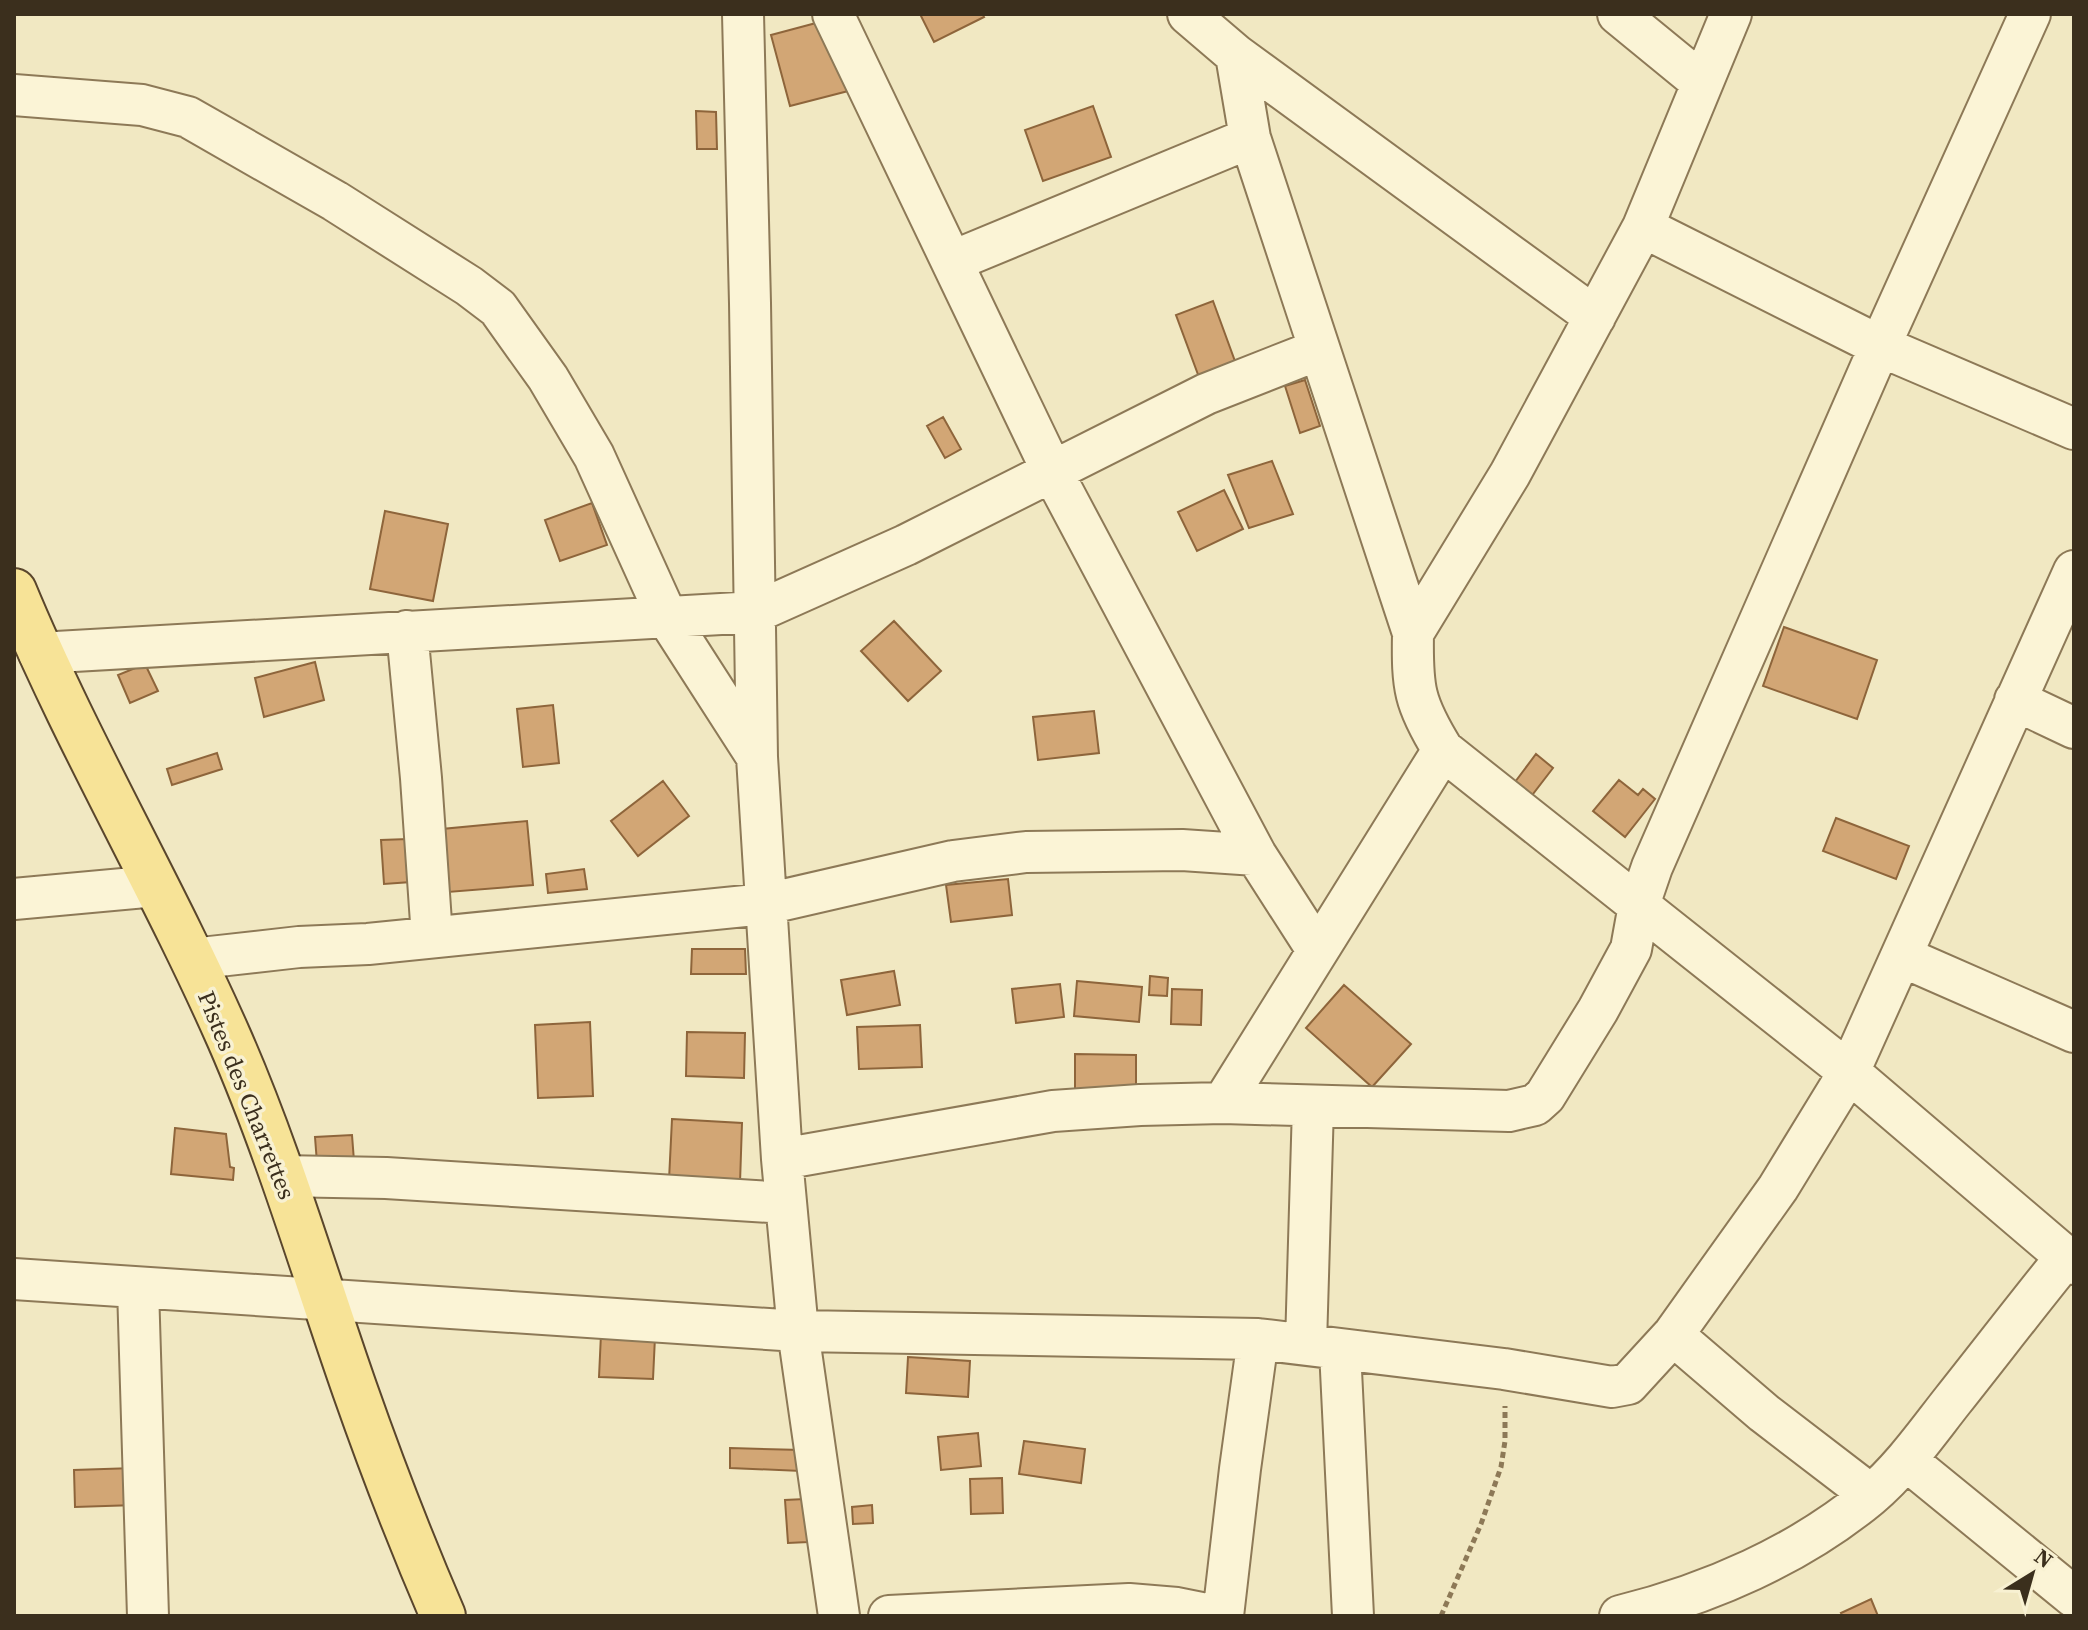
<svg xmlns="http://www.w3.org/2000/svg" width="2088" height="1630" font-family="'Source Serif 4',serif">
<rect width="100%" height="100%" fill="#f1e8c2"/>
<path fill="#d2a675" stroke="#8e653b" stroke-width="2" d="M920,14H982L984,17L934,42Z
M831,19L856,89L790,106L771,35Z
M1093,106L1111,157L1043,181L1025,130Z
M696,111L716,112L717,149H697Z
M1213,301L1240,375L1203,388L1176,315Z
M1305,380L1320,426L1300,433L1285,386Z
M943,417L961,449L945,458L927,426Z
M1272,461L1293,514L1249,528L1228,475Z
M1224,490L1243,529L1197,551L1178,512Z
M592,503L607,545L560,561L545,520Z
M385,511L448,524L433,601L370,589Z
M894,621L941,671L908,701L861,651Z
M1784,627L1877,660L1857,719L1763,686Z
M315,662L324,700L264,717L255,678Z
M145,664L158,691L130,703L118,675Z
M553,705L559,763L523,767L517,709Z
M1094,711L1099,753L1038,760L1033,717Z
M217,753L222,769L172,785L167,769Z
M1536,754L1553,768L1526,803L1509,790Z
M1619,780L1638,795L1643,789L1655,799L1625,837L1593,811Z
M663,781L689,816L638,856L611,821Z
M1836,818L1909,846L1896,879L1823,851Z
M527,821L533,885L448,892L442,829Z
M408,839L411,882L384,884L381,840Z
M584,869L587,889L548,893L546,874Z
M1008,879L1012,915L951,922L946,885Z
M692,949H745L746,974H691Z
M894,971L900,1005L847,1015L841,980Z
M1150,976L1168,978L1167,996L1149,995Z
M1077,981L1142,987L1139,1022L1074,1016Z
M1060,984L1064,1017L1016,1023L1012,989Z
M1344,985L1411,1044L1372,1087L1306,1028Z
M1172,989L1202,990L1201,1025L1171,1024Z
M590,1022L593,1096L538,1098L535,1025Z
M920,1025L922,1067L859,1069L857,1027Z
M687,1032L745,1033L744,1078L686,1076Z
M1075,1054L1136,1055V1091L1075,1090Z
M672,1119L742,1123L740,1183L669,1180Z
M175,1128L226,1134L230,1167L234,1168L233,1180L171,1174Z
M352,1135L354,1161L317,1163L315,1137Z
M601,1334L655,1337L653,1379L599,1377Z
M908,1357L970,1361L968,1397L906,1393Z
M978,1433L981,1466L941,1470L938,1437Z
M1024,1441L1085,1449L1081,1483L1019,1474Z
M730,1448L802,1450L801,1471L730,1468Z
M134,1468L136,1505L75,1507L74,1470Z
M1002,1478L1003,1513L971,1514L970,1479Z
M805,1499L808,1542L788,1543L785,1500Z
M872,1505L873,1523L853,1524L852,1507Z
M1871,1599L1878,1616H1843L1841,1613Z"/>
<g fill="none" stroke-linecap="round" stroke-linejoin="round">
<g stroke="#8d7957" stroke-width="44">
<path id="minor" d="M743,14L750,303L757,757L782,1159L798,1331L839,1616
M833,14L1053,473L1256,855L1317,950
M1188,14L1236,55L1595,317
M1618,14L1701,82
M1236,55L1250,138L1413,633C1412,688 1414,703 1443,750L1849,1072L2074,1264
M14,95L142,105L188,117L335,201L469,286L498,308L548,378L594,456L667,617L757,757
M1643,227L1880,346L2074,429
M953,261L1250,138
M407,631L421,778L432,937
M1413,633L1510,474L1643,227L1731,14
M39,653L756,612L906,545L1206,394L1318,350
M2015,700L2074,728
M14,899L156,886
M1903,957L2074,1032
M192,959L299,947L368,944L766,904L953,861L1026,852L1182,850L1256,855
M1223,1103L1443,750
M782,1159L1053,1111L1140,1105L1223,1103L1509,1111L1535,1105L1545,1096L1598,1010L1631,949L1639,905L1652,867L1880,346L2030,14
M281,1176L386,1178L786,1203
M14,1279L798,1331L1258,1339L1504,1369L1612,1387L1628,1384L1673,1335L1778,1188L1849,1072L2074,571
M138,1288L148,1616
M1673,1335L1764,1413L1871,1495
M1306,1344L1313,1106
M1340,1350L1353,1616
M1906,1460L2074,1597
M889,1616L1129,1604L1177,1608L1217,1616
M1223,1616L1240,1469L1258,1339
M1620,1616C1709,1594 1799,1555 1870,1496C1902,1469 1927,1433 1953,1400C1991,1352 2028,1304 2066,1257"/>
</g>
<g stroke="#5a462c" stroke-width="48">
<path id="major" d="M14,591C77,743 162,886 229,1038C279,1152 314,1273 355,1390C382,1467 411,1542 443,1616"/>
</g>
<path stroke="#8d7957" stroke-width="5" stroke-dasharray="6 4" stroke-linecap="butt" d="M1441,1616L1481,1524L1501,1467L1505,1441V1406"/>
<use href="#minor" stroke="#fbf4d6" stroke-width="40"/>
<use href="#major" stroke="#f7e397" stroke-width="44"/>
</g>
<g text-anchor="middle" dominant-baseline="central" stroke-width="7" stroke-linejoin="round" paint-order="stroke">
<g font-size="24" fill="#3b2f1d" stroke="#f8f1d2">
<text transform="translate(247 1095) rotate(68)">Pistes des Charrettes</text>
</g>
</g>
<rect width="2088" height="1630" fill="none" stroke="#3b2f1d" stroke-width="32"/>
<g transform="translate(2032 1574) rotate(37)" stroke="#f8f1d2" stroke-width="6" paint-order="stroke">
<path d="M0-6L14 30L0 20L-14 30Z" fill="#3b2f1d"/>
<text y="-12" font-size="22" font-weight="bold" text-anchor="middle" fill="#3b2f1d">N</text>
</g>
</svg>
